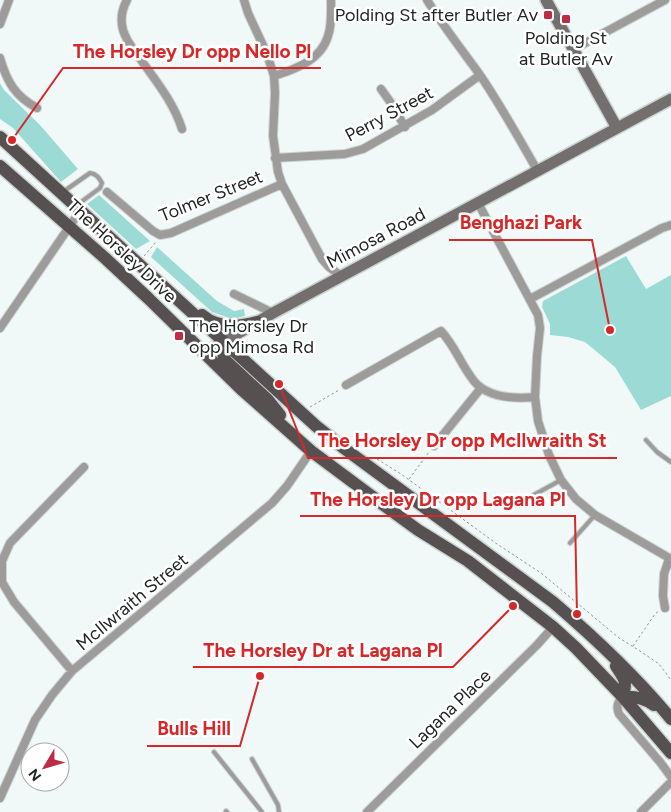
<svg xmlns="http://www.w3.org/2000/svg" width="671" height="812" font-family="Figtree,sans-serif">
<rect width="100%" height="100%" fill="#f1f9f8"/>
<path fill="#9cdbd5" d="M0,83L4,90L40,125L78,169L61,182L13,128L0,119Z
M99,195L150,241L136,249L87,204Z
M157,247L217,301L234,311L244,309L245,316L232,319L212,312L151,257Z
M626,256L646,289L671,275V396L641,410L615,367L585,342L568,337L550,335V324L542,307L543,301Z"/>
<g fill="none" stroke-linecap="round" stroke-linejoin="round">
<g stroke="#ccd3d2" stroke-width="6">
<path id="lane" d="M63,192L90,173C97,174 99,178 102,183L100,188L77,205
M646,440L657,452L671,462
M521,502L561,480
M570,543L595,515
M214,752L262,812
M252,759L278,805L279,812
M226,811L227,812"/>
</g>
<g stroke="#ccd3d2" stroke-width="10">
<path id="street" d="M127,0C122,9 120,19 123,30C126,41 134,50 141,60C156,81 174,103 182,129
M244,0L248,13L267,54L274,76L275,93L273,136L278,172L282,184L322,259L329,267L341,276
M427,0C443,26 462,50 480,75C501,106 519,138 537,170
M0,24L9,0
M574,49L665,0
M0,58C7,82 15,96 37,108
M274,76C296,69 321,60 328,36C332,25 331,11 331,0
M381,89L391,103L405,127
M275,158L345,154L363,149L432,110L480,75
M107,192L153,231L160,235L171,233L282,184
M478,203L538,315L540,328L537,356L535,397L538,421L549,455L561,480L576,499L595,515L671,559
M234,294L273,313
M530,299L662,228L671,225
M0,328L80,211
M346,385L441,331C454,345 460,362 471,377C484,398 513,399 535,397
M434,446L481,388
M665,608L663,596L664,574L669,559
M72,671L14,602L2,582V561L10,543L84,467
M623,697C617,702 616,707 619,714L660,762L671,777
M0,798L35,720L52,695L72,671L272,503L287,486L311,451
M367,812L537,645L553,627
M641,812L671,782"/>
</g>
<g stroke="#ccd3d2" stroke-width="14">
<path id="secondary" d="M546,0L617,128
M204,353L273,313L671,99"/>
</g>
<g stroke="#ccd3d2" stroke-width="15">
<path id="primary" d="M0,137L316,426L345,449L553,602C595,638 636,676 671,719
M0,166L105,258L148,298L241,389L311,451L385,506L418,530L468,561L553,627L576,648L623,697L671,753
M202,315C218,329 239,327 257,322
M223,341C221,349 222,354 226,361L268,400L280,415
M616,666C625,680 627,680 623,697C635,696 644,698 654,705"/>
</g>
<path stroke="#929898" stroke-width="1" stroke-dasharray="2.5 2.5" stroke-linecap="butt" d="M144,256L156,242
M310,407L339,390
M377,459L401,474L497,544L541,573L619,638L640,651L659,664L671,680
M409,479L429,452
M633,646L655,614L659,611"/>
<use href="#lane" stroke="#9e9b9b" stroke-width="4"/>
<use href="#street" stroke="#9e9b9b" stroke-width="8"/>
<use href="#secondary" stroke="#746f6f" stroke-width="11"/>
<use href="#primary" stroke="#565050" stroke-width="12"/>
</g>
<g fill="#bd2c47" stroke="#fff" stroke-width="2">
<rect x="543" y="10" width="10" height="10" rx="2.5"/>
<rect x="561" y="14" width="10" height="10" rx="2.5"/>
<rect x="174" y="331" width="10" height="10" rx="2.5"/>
</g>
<g text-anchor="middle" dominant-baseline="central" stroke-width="5" stroke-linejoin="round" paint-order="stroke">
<g font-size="18" fill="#222525" stroke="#fff" text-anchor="end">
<text x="538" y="15">Polding St after Butler Av</text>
<text x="566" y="38" text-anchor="middle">Polding St<tspan x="566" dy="21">at Butler Av</tspan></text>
<text x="189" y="326" text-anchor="start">The Horsley Dr<tspan x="189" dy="21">opp Mimosa Rd</tspan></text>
</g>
<g font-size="18" fill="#222525" stroke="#fff">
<text transform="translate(389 114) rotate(-28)">Perry Street</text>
<text transform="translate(211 196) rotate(-22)">Tolmer Street</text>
<text transform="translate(376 238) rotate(-28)">Mimosa Road</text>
<text transform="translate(122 251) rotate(43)">The Horsley Drive</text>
<text transform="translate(132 602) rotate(-40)">McIlwraith Street</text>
<text transform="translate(450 709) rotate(-44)">Lagana Place</text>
</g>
</g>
<path fill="none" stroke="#d62828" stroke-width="2" d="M12 140L63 68H321M610 330L592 240H449M279 384L308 458H617M577 614L575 516H300M513 606L453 667H193M260 676L240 746H147"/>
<g fill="#d62828" stroke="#fff" stroke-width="2">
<circle cx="12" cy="140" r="5"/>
<circle cx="610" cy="330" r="5"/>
<circle cx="279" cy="384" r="5"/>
<circle cx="577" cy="614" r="5"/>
<circle cx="513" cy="606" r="5"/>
<circle cx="260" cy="676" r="5"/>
</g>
<g font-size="19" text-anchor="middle" font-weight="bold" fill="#d62828" stroke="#fff" stroke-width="5" stroke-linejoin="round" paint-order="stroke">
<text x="192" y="58">The Horsley Dr opp Nello Pl</text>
<text x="521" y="229">Benghazi Park</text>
<text x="462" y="447">The Horsley Dr opp McIlwraith St</text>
<text x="438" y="506">The Horsley Dr opp Lagana Pl</text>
<text x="323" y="657">The Horsley Dr at Lagana Pl</text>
<text x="194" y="735">Bulls Hill</text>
</g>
<g transform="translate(45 767) rotate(232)"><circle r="24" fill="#ffffff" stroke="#a7a8a8"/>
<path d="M0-4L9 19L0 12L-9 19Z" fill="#bd2c47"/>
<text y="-8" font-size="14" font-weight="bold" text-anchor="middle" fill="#222525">N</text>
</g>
</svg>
